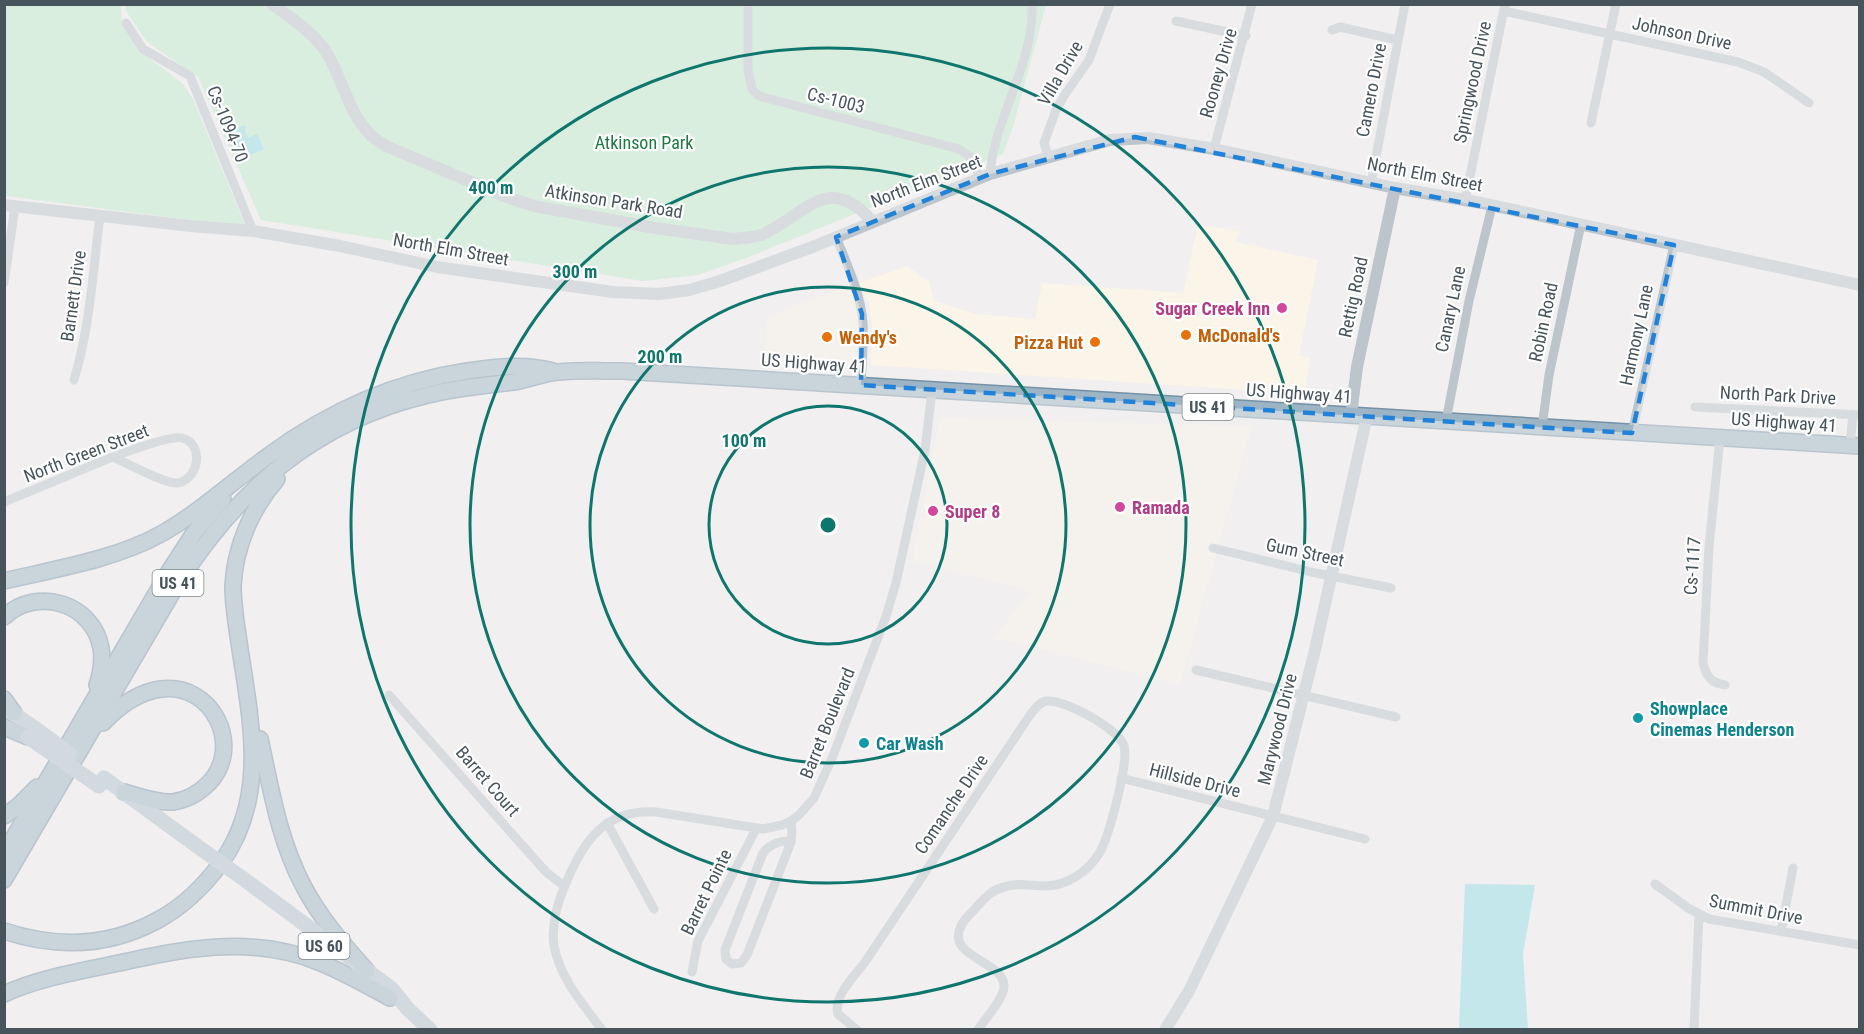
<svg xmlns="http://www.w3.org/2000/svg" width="1864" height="1034" font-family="'Roboto Condensed',sans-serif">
<rect width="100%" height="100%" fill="#f1efef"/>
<path fill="#fbf4e9" d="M1198,225L1241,231L1235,242L1318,260L1299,356L1310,357L1305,394L871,365L872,322L869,304L859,283L907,266L929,282L934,301L976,314L1035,319L1042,283L1183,293Z
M850,285L858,318L856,369L763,362L767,317Z
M940,418L1252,426L1180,685L1011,641L992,640L1031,591L912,560Z"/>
<path fill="#bfedcd" d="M5,5H121L122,25L140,51L183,84L193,99L246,227L5,196Z
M125,5H1046L1013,127L1003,154L746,258L698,275L643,281L261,220L198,77L147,42L126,11Z"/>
<path fill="#8edde8" d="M245,125L246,127L244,128L248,138L257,134L264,149L239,160L227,133Z
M1465,884L1535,885L1523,954L1528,1029H1459Z"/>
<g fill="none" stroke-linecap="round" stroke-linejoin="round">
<g stroke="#7491a7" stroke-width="18">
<path id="trunk" d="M4,581C55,569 116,559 161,534C200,512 232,482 268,456C328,412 394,382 467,371C497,367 524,363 553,371
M4,617C37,586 93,603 101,648C103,660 101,673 97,685
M4,699L14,713
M103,723C119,706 138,692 161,689C212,682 244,746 209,783C199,793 187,800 173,802C156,803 139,796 124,792
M4,727L28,737
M260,739C271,789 279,841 304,887C320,918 344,945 367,971
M4,816L17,807L37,787
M4,854L168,573L194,533L223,499
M4,880L175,588C236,491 314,422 428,395C456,388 485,385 514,382C529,380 543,373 558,372C579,370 601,371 622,371L1860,446
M4,931C56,948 109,947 158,920C184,906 204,886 221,863C268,798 251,722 240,649C237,628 233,607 233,586C235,546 252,508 277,479
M4,994C39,978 77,972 114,964C182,949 249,935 316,961C342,971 366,985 390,998"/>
</g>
<path stroke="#bbc5cb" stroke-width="9" d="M748,4V70L752,89L759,96L959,149L972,158L980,179
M1504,11L1738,62L1764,72L1809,103
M1176,21L1246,36
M126,23L143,49L190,76L253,231
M1332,30L1340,27L1397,40
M1591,123L1616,4
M1214,149L1252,4
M1049,158L1044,143L1056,110L1064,96L1089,60L1110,4
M990,174C995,115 1034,65 1032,4
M1371,183L1405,4
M1465,201L1505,4
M836,237C847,264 861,294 863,323C864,344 862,365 861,385
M4,283L15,207
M74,380C90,327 93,271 100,216
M1695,407L1860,415
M1446,421L1469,301L1492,206
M1542,427L1549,375L1581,224
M1632,433L1674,245
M1720,438L1709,547L1703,663C1706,676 1711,683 1725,685
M1850,446L1853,414
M4,502L110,458C123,453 171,435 182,438C205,444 199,480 177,483C166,484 126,463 113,457
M1213,548L1311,572L1391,588
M1196,670L1396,717
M389,695L546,872L564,886
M1121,778L1365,839
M791,821L792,832L791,842C781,839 769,845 763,853L725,950L726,959L732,964L741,963L747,955L791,842
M607,823L654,909
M1655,884L1688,908L1709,919L1860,945
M1781,931L1793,868
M692,972L698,941L756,829
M602,1030C583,1004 560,978 554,946C551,924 557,903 566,883C584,840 605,809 656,812L763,829L782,825L791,821L799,815L814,798L833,756L886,616L896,583L925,450L932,390
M857,1030L838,1014C833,996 855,976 865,962L1030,715C1035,709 1039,702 1047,701C1064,699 1119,729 1124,746C1129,762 1109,836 1100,852C1089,871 1067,886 1045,886C1031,886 1018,882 1004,887C991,890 984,899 975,909C970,914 964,919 961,926C945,958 1005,960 1004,987C1004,998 984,1020 978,1030
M1694,1030L1699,915"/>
<path stroke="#bbc5cb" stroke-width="12" d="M272,4C291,18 311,31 325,50C346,82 349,127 386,146L504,196L534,206L655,228L733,239L752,237L761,235C806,215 828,171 872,221
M4,205L191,226L253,231L340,246L437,267L613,292L659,294L689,290L720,281L815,246L990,174L1110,140L1148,138L1214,149L1395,188L1482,203L1860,285
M1351,415L1357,367L1395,188
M1165,1030L1189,991L1273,816L1314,654L1367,416"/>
<path stroke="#b0c1cd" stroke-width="15" d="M4,707L36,729
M104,778L197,846
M245,880L392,989L407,1008L430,1030"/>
<use href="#trunk" stroke="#9cb4c4" stroke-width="15"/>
<path stroke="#b0c1cd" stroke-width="15" d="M36,729L70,754
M28,737L99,786
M197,846L245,880"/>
</g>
<path d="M0 0H1864V1034H0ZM1135,137L1674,245L1632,433L861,385L862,314L836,237L990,174Z" fill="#f1efef" fill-opacity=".55" fill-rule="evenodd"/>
<path fill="none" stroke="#2182da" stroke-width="4.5" stroke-dasharray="12 8" stroke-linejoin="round" d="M1135,137L1674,245L1632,433L861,385L862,314L836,237L990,174Z"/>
<g fill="none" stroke="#0f766e" stroke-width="3">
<circle cx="828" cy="525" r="119"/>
<circle cx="828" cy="525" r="238"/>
<circle cx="828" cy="525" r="358"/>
<circle cx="828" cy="525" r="477"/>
</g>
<g fill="#d1479c" stroke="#fff" stroke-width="2">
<circle cx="1282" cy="308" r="6"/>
<circle cx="1120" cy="507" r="6"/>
<circle cx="933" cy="511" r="6"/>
</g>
<g fill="#e8710a" stroke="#fff" stroke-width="2">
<circle cx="1186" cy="335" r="6"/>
<circle cx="827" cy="337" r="6"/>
<circle cx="1095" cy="342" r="6"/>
</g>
<g fill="#0f9aa8" stroke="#fff" stroke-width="2">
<circle cx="1638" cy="718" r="6"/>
<circle cx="864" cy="743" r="6"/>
</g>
<g text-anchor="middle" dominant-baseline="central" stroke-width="4.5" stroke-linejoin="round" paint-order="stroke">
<g fill="#fff" stroke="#7f878d" stroke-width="1.5">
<rect x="1182.5" y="394" width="51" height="26" rx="4.5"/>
<rect x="152.5" y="570" width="51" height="26" rx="4.5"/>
<rect x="298.5" y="933" width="51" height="26" rx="4.5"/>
</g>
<g font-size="16" font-weight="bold" fill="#48545c">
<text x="1208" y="407">US 41</text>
<text x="178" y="583">US 41</text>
<text x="324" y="946">US 60</text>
</g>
<g font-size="18" fill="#48545c" stroke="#fff">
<text transform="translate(1682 33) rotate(12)">Johnson Drive</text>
<text transform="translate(1060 73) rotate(-60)">Villa Drive</text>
<text transform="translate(1218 73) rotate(-74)">Rooney Drive</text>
<text transform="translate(1472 82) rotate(-78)">Springwood Drive</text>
<text transform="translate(1371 90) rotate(-79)">Camero Drive</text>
<text transform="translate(836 100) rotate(14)">Cs-1003</text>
<text transform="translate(228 124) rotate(68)">Cs-1094-70</text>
<text transform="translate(1425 174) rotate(11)">North Elm Street</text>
<text transform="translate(926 181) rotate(-21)">North Elm Street</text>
<text transform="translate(614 201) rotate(9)">Atkinson Park Road</text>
<text transform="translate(451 249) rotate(10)">North Elm Street</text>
<text transform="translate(73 296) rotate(-82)">Barnett Drive</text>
<text transform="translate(1353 297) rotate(-78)">Rettig Road</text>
<text transform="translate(1450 309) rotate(-78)">Canary Lane</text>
<text transform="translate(1543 322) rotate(-78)">Robin Road</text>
<text transform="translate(1636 335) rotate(-78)">Harmony Lane</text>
<text transform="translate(814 363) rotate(4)">US Highway 41</text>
<text transform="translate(1299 393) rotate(4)">US Highway 41</text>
<text transform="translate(1778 395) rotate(3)">North Park Drive</text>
<text transform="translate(1784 422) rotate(4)">US Highway 41</text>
<text transform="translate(86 453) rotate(-21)">North Green Street</text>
<text transform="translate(1305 552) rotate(12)">Gum Street</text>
<text transform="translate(1692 566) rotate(-86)">Cs-1117</text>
<text transform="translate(827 723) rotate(-68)">Barret Boulevard</text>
<text transform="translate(1277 729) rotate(-76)">Marywood Drive</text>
<text transform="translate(1195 780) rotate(14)">Hillside Drive</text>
<text transform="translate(488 781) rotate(49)">Barret Court</text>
<text transform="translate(951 804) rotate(-56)">Comanche Drive</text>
<text transform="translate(706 892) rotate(-64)">Barret Pointe</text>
<text transform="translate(1756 909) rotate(11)">Summit Drive</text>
</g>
<g font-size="18" fill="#1b7a42" stroke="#fff">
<text x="644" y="142">Atkinson Park</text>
</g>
<g font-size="18" font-weight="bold" fill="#b23c85" stroke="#fff" text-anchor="start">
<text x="1270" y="308" text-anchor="end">Sugar Creek Inn</text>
<text x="1132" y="507">Ramada</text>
<text x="945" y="511">Super 8</text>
</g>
<g font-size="18" font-weight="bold" fill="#c56008" stroke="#fff" text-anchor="start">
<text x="1198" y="335">McDonald's</text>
<text x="839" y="337">Wendy's</text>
<text x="1083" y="342" text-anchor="end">Pizza Hut</text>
</g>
<g font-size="18" font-weight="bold" fill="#0d838f" stroke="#fff" text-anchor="start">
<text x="1650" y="708">Showplace<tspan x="1650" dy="21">Cinemas Henderson</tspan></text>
<text x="876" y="743">Car Wash</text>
</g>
</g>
<circle cx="828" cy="525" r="9" fill="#0f766e" stroke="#fff" stroke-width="3"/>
<g font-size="18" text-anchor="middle" font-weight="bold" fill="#0f766e" stroke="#fff" stroke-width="4.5" stroke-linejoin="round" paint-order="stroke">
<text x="491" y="194">400 m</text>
<text x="575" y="278">300 m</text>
<text x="660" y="363">200 m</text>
<text x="744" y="447">100 m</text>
</g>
<rect width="1864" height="1034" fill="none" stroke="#48545c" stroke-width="12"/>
</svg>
